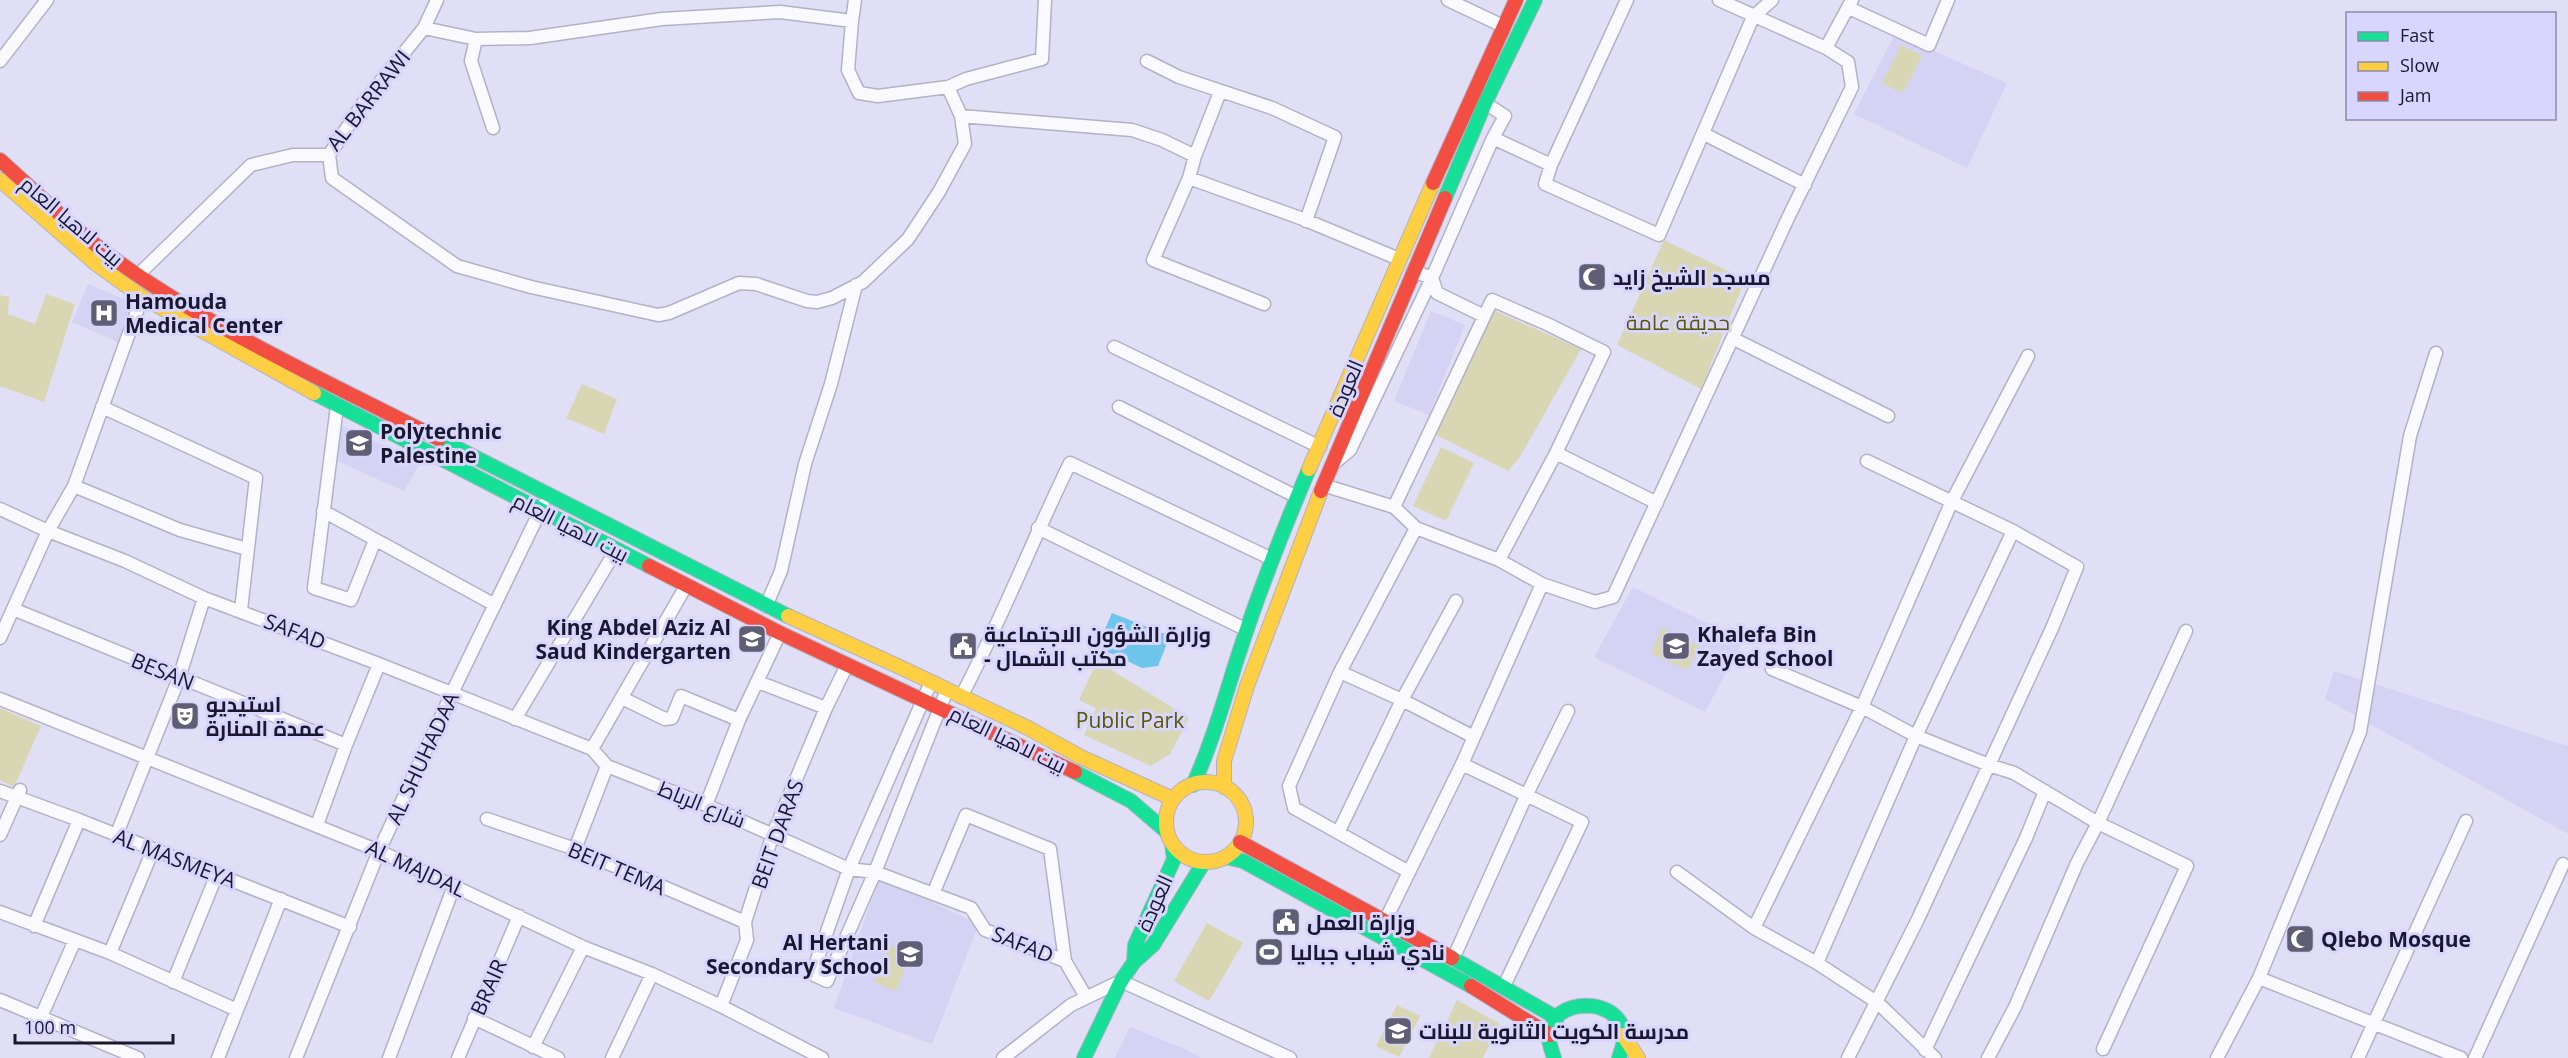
<svg xmlns="http://www.w3.org/2000/svg" width="2568" height="1058" font-family="'Open Sans',Cairo,sans-serif">
<rect width="100%" height="100%" fill="#e0dff5"/>
<path fill="#d4d3f4" d="M1895,34L2007,83L1967,168L1854,114Z
M88,284L136,304L120,343L72,322Z
M1431,311L1465,325L1429,415L1394,401Z
M340,424L420,463L404,491L337,461Z
M1633,587L1743,641L1705,712L1594,657Z
M2334,671L2568,746V834L2325,699Z
M879,878L979,924L932,1044L834,1008Z
M1130,1027L1185,1049L1201,1058H1115Z"/>
<path fill="#d9d7b3" d="M1901,45L1922,56L1903,93L1882,83Z
M1664,240L1745,279L1701,389L1617,345Z
M46,294L75,304L44,402L0,386V295L9,297L8,314L35,324Z
M1493,310L1581,349L1520,457L1508,471L1436,435Z
M582,384L617,399L604,434L566,418Z
M1441,447L1474,463L1446,521L1413,506Z
M1662,628L1699,646L1687,670L1651,653Z
M1097,661L1189,718L1170,754L1151,766L1084,735L1096,708L1079,700Z
M0,708L41,726L14,787L0,780Z
M1207,923L1243,943L1209,1001L1174,981Z
M889,945L911,954L896,991L874,982Z
M1457,1000L1500,1024L1483,1058H1429Z
M1397,1005L1420,1016L1399,1057L1376,1046Z"/>
<path fill="#6ec6ed" d="M1112,613L1170,636L1158,666L1142,668L1097,647Z"/>
<g fill="none" stroke-linecap="round" stroke-linejoin="round">
<g stroke="#b3b1c7" stroke-width="15">
<path id="street" d="M1448,0L1503,26
M1849,8L1929,45L1948,0
M852,21L855,0
M424,28L476,39L530,38L662,19L780,12L852,21L848,70L859,93L878,96L948,87L966,79L1042,59L1045,0
M476,39L471,61L493,128
M1826,48L1852,0
M0,61L47,0
M1147,61L1179,77L1272,108L1335,137L1306,221
M948,87L961,116L1132,130L1162,140L1195,156
M1220,92L1195,156L1189,178L1153,260L1264,304
M1485,103L1505,116L1493,138L1551,165L1545,184L1659,235L1753,17L1772,0
M1704,134L1805,185
M329,155L332,178L457,266L531,287L658,315L669,313L739,283L756,284L807,301L817,302L832,298L863,282L908,239L939,192L965,144L961,116
M1551,165L1627,0
M1189,178L1303,219L1399,259
M1413,271L1432,278L1437,293L1484,316
M138,275L251,165L293,155H329L364,102L424,28L437,0
M1734,339L1888,416
M1114,347L1320,447
M337,406L314,588L351,600L375,540
M102,407L256,478L241,610
M1119,407L1297,497
M1556,453L1657,503
M1333,464L1350,450L1432,278L1493,138
M1323,485L1394,507L1416,528L1499,560L1542,584L1595,602L1613,597L1788,218L1852,87L1848,62L1826,48L1719,0
M74,486L180,530L247,549
M1394,507L1492,300L1547,324L1604,352L1556,453L1499,560
M0,509L48,531L125,561L204,598L379,664L592,749L607,766L706,805L849,869L875,872L971,908L985,930L1065,961L1086,997
M323,511L495,605
M1038,528L1247,630
M766,606L781,571L805,464L831,384L856,285
M13,609L346,745
M0,638L48,531L74,486L142,297
M1772,669L1862,707L1916,736L1989,765L2014,773L2098,823L2187,866L2103,1049
M1340,672L1402,700L1474,737
M758,682L826,708
M931,682L849,869L812,974L827,981L875,872L947,690
M961,697C1001,621 1032,541 1070,463L1272,559
M622,698L665,719L672,718L681,696L739,720
M0,699L379,851L583,947L652,974L721,1006L822,1058
M515,719L616,550
M592,749L686,586
M1462,764L1582,822L1504,986
M0,791L79,820L350,927
M706,805L739,720L780,633
M487,819L575,849L745,922
M317,825L346,745L379,664
M1339,831L1402,700L1456,601
M0,835L20,790
M116,836L179,678L204,598
M575,849L607,766
M1409,872L1294,808L1289,786L1340,672L1416,528
M1677,872L1754,928L1817,963
M933,894L966,815L1050,849L1065,961
M0,912L110,953L237,1010
M1385,921L1462,764L1542,584
M34,926L79,820
M1754,928L1862,707L1952,501L2028,356
M110,953L153,850
M1453,959L1527,794L1568,711
M2259,978L2461,1058
M173,982L217,874
M0,1000L138,1058
M721,1006L747,940L745,922L773,834L826,708L847,665
M41,1017L75,940
M474,1018L558,1058
M533,1047L583,947
M1925,1050L2026,838L2045,791
M218,1058L281,899
M296,1058L379,851L452,693L543,505
M389,1058L454,886
M458,1058L519,916
M612,1058L652,974
M1003,1058L1071,1005L1121,981L1290,1058
M1848,1058L1918,919L2053,626L2077,567L2013,531L1867,461
M1935,1058L1878,1003L1817,963L1916,736L2013,531
M1988,1058L2015,1007L2077,863L2098,823L2186,631
M2217,1058L2259,978L2360,732L2410,436L2436,353
M2358,1058L2466,821
M2475,1058L2563,864"/>
</g>
<g stroke="#b3b1c7" stroke-width="16">
<path id="fast" d="M1445,198L1485,103L1535,0
M314,393L649,566
M439,439L788,616
M1075,772L1131,801L1167,832
M1193,785C1213,741 1225,696 1240,650C1260,588 1284,528 1309,469
M1226,857L1243,861L1471,986
M1452,958L1557,1018
M1134,962L1135,945L1174,859L1172,844
M1084,1058L1121,981L1134,962L1153,945L1204,862
M1554,1058C1552,1051 1548,1042 1549,1035C1551,996 1621,996 1624,1035C1625,1042 1621,1051 1619,1058"/>
</g>
<g stroke="#b3b1c7" stroke-width="16">
<path id="slow" d="M0,180L95,263L142,297L314,393
M1309,469L1433,183
M788,616L902,668L1028,728L1081,757L1173,799
M1166 822a40 40 0 1 1 80 0a40 40 0 1 1-80 0Z
M1224,787V761L1247,686L1321,491
M1623,1035L1638,1058"/>
</g>
<g stroke="#b3b1c7" stroke-width="16">
<path id="jam" d="M0,160C38,194 75,231 117,261C217,332 330,383 439,439
M1433,183L1516,0
M1321,491L1445,198
M649,566L780,633L1075,772
M1240,842L1452,958
M1471,986L1550,1035"/>
</g>
<use href="#street" stroke="#fafafe" stroke-width="12"/>
<use href="#fast" stroke="#16e098" stroke-width="14"/>
<use href="#slow" stroke="#ffcf43" stroke-width="14"/>
<use href="#jam" stroke="#f24e42" stroke-width="14"/>
</g>
<defs>
<g id="mosque-square" transform="scale(1.5)"><rect x="-9" y="-9" width="18" height="18" rx="4" fill="#5f5e74" stroke="#d8d6fe"/><path d="M3.5-4.9A6 6 0 1 0 3.5 4.9A5 5 0 1 1 3.5-4.9Z" fill="#fff"/></g>
<g id="hospital-square" transform="scale(1.5)"><rect x="-9" y="-9" width="18" height="18" rx="4" fill="#5f5e74" stroke="#d8d6fe"/><path d="M-5-5h3v3.5h4V-5h3V5h-3V1.5h-4V5h-3Z" fill="#fff"/></g>
<g id="university-square" transform="scale(1.5)"><rect x="-9" y="-9" width="18" height="18" rx="4" fill="#5f5e74" stroke="#d8d6fe"/><path d="M0-5L7-2L0 1L-7-2ZM-4 1L0 2.5L4 1V4Q0 6-4 4Z" fill="#fff"/></g>
<g id="school-square" transform="scale(1.5)"><rect x="-9" y="-9" width="18" height="18" rx="4" fill="#5f5e74" stroke="#d8d6fe"/><path d="M0-5L7-2L0 1L-7-2ZM-4 1L0 2.5L4 1V4Q0 6-4 4Z" fill="#fff"/></g>
<g id="civic-square" transform="scale(1.5)"><rect x="-9" y="-9" width="18" height="18" rx="4" fill="#5f5e74" stroke="#d8d6fe"/><path d="M-.6-6.5H3V-4.5H.6V-3L4-1V1h2V6H-6V1h2V-1L-.6-3ZM-1.2 2.5V6h2.4V2.5Z" fill="#fff"/></g>
<g id="theatre-square" transform="scale(1.5)"><rect x="-9" y="-9" width="18" height="18" rx="4" fill="#5f5e74" stroke="#d8d6fe"/><path d="M-5-5.5Q0-4 5-5.5V0Q5 5 0 6Q-5 5-5 0ZM-3.3-2.5H-1v1.5H-3.3ZM1-2.5H3.3v1.5H1ZM-2.8 1Q0 5.5 2.8 1Z" fill="#fff"/></g>
<g id="stadium-square" transform="scale(1.5)"><rect x="-9" y="-9" width="18" height="18" rx="4" fill="#5f5e74" stroke="#d8d6fe"/><path d="M0-5a6.5 5 0 1 0 0 10a6.5 5 0 1 0 0-10ZM-3.5-1.8h7v3.6h-7Z" fill="#fff"/></g>
</defs>
<g fill-rule="evenodd">
<use href="#mosque-square" x="1592" y="277"/>
<use href="#hospital-square" x="104" y="313"/>
<use href="#university-square" x="359" y="443"/>
<use href="#school-square" x="752" y="639"/>
<use href="#civic-square" x="963" y="646"/>
<use href="#school-square" x="1676" y="646"/>
<use href="#theatre-square" x="185" y="716"/>
<use href="#civic-square" x="1286" y="922"/>
<use href="#mosque-square" x="2300" y="939"/>
<use href="#stadium-square" x="1269" y="952"/>
<use href="#school-square" x="910" y="954"/>
<use href="#school-square" x="1398" y="1031"/>
</g>
<g text-anchor="middle" dominant-baseline="central" stroke-width="6" stroke-linejoin="round" paint-order="stroke">
<g font-size="21" fill="#1a182f" stroke="#d8d6fe">
<text transform="translate(368 100) rotate(-52)">AL BARRAWI</text>
<text transform="translate(72 221) rotate(40)">بيت لاهيا العام</text>
<text transform="translate(1345 388) rotate(-67)">العودة</text>
<text transform="translate(571 527) rotate(27)">بيت لاهيا العام</text>
<text transform="translate(295 631) rotate(21)">SAFAD</text>
<text transform="translate(163 671) rotate(22)">BESAN</text>
<text transform="translate(1008 739) rotate(26)">بيت لاهيا العام</text>
<text transform="translate(422 758) rotate(-65)">AL SHUHADAA</text>
<text transform="translate(702 804) rotate(22)">شارع الرباط</text>
<text transform="translate(777 834) rotate(-70)">BEIT DARAS</text>
<text transform="translate(175 858) rotate(21)">AL MASMEYA</text>
<text transform="translate(416 868) rotate(25)">AL MAJDAL</text>
<text transform="translate(617 868) rotate(23)">BEIT TEMA</text>
<text transform="translate(1154 903) rotate(-66)">العودة</text>
<text transform="translate(1023 944) rotate(22)">SAFAD</text>
<text transform="translate(488 987) rotate(-66)">BRAIR</text>
</g>
<g font-size="21" font-weight="bold" fill="#1a182f" stroke="#d8d6fe" text-anchor="start">
<text x="1613" y="277">مسجد الشيخ زايد</text>
<text x="125" y="301">Hamouda<tspan x="125" dy="24">Medical Center</tspan></text>
<text x="380" y="431">Polytechnic<tspan x="380" dy="24">Palestine</tspan></text>
<text x="731" y="627" text-anchor="end">King Abdel Aziz Al<tspan x="731" dy="24">Saud Kindergarten</tspan></text>
<text x="984" y="634">وزارة الشؤون الاجتماعية<tspan x="984" dy="24">- مكتب الشمال</tspan></text>
<text x="1697" y="634">Khalefa Bin<tspan x="1697" dy="24">Zayed School</tspan></text>
<text x="206" y="704">استيديو<tspan x="206" dy="24">عمدة المنارة</tspan></text>
<text x="1307" y="922">وزارة العمل</text>
<text x="2321" y="939">Qlebo Mosque</text>
<text x="889" y="942" text-anchor="end">Al Hertani<tspan x="889" dy="24">Secondary School</tspan></text>
<text x="1290" y="952">نادي شباب جباليا</text>
<text x="1419" y="1031">مدرسة الكويت الثانوية للبنات</text>
</g>
<g font-size="21" fill="#595501" stroke="#d8d6fe">
<text x="1678" y="322">حديقة عامة</text>
<text x="1130" y="720">Public Park</text>
</g>
</g>
<rect x="2346" y="12" width="210" height="108" fill="#d8d6fe" stroke="#8c8aab" stroke-width="1.5"/>
<rect x="2358" y="32" width="30" height="9" fill="#16e098" stroke="#8c8aab" stroke-width="1.5"/>
<text x="2400" y="42" font-size="18" fill="#1a182f">Fast</text>
<rect x="2358" y="62" width="30" height="9" fill="#ffcf43" stroke="#8c8aab" stroke-width="1.5"/>
<text x="2400" y="72" font-size="18" fill="#1a182f">Slow</text>
<rect x="2358" y="92" width="30" height="9" fill="#f24e42" stroke="#8c8aab" stroke-width="1.5"/>
<text x="2400" y="102" font-size="18" fill="#1a182f">Jam</text>
<path d="M15 1034v9h158v-9" fill="none" stroke="#1a182f" stroke-width="3"/>
<text x="24" y="1034" font-size="18" fill="#1a182f" stroke="#d8d6fe" stroke-width="4.5" paint-order="stroke">100 m</text>
</svg>
